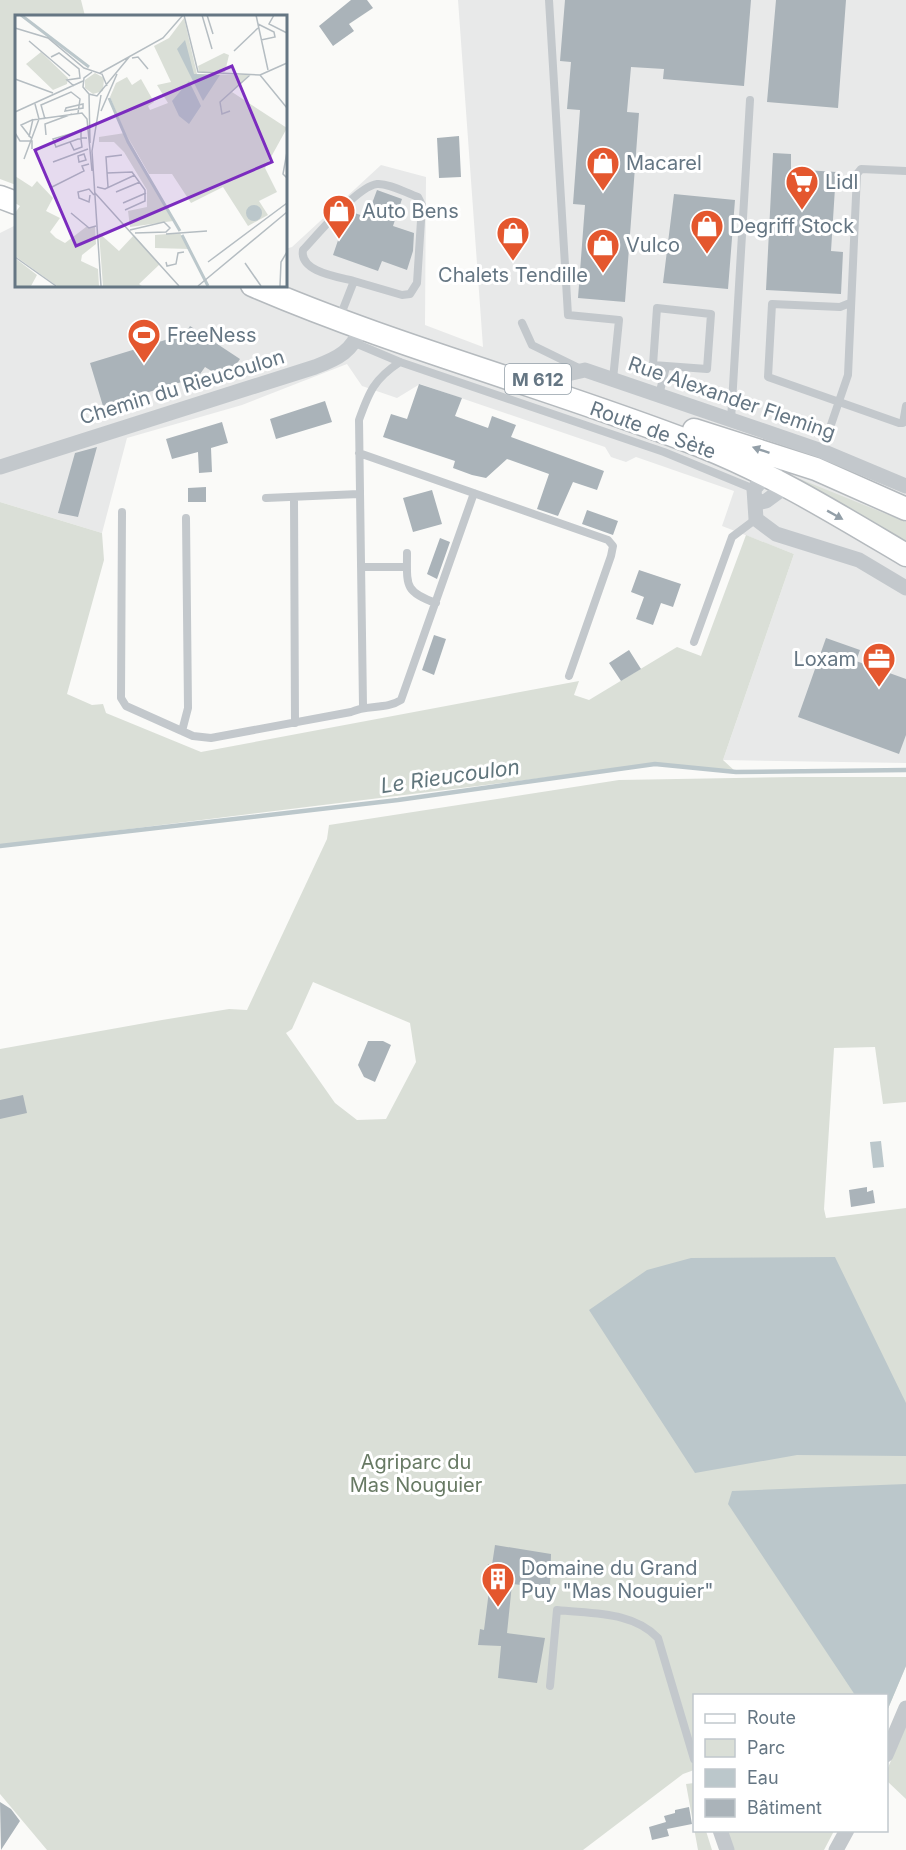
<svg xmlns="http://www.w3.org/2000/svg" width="906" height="1850" font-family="Inter,sans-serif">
<rect width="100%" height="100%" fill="#fafaf8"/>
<path fill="#e8e9e9" d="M458,0H906V763L723,760L794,554L722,526L734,491L636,457L626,462L611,457L605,447L420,384L397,398L362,386L347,364L242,405L127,438L102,533L0,502V233L16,225V285H285V249L292,247L381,165L426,177L425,325L483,347Z"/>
<path fill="#dadfd7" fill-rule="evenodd" d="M0,0H81L85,16H16V185L0,179Z
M800,479L906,522V544L791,482Z
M0,502L102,533L104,560L67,694L92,705L103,704L106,713L201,752L579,681L574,695L589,700L677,647L701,656L746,535L794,554L723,760L736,772L655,764L0,845Z
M797,777H906V1102L883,1104L875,1047L834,1048L824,1209L826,1218L906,1208V1666L887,1711L886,1696H694V1770L683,1774L583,1850H47L0,1794V1049L162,1020L229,1009L247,1010L327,839L329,825L619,780ZM313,982L410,1023L416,1062L386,1119L357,1120L335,1103L286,1033L292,1029Z
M906,1725V1799L887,1781V1770Z
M694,1783V1830L706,1831L712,1850H698L686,1784Z
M727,1831H834L824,1850H734Z"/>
<path fill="#bbc7cb" d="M881,1141L884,1167L873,1168L870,1142Z
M835,1257L906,1403V1456L797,1455L695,1473L589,1310L647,1270L691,1258Z
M906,1484V1666L887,1711L886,1696L855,1695L728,1504L732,1491Z"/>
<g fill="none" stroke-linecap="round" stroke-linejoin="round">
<path stroke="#bbc7cb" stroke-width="4.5" d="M0,846L398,800L655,764L736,772L906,770"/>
</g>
<path fill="#aab3b9" d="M351,0H367L373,8L349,24L354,31L333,46L319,26Z
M565,0H751L744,86L663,79L664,69L631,67L627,112L639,113L625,302L578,298L585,205L573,204L580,110L567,109L571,62L560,61Z
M776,0H846L838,108L767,102Z
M459,136L461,177L439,178L437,138Z
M773,153L791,154V169L836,172L831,251L843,252L841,294L766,290Z
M377,190L402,199L393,226L414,233L413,251L407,270L382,261L378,271L333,255L348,211L367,217Z
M674,194L735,200L728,289L663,283Z
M190,326L240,359L226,380L205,367L198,377L103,406L90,363L185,334Z
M419,384L462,398L455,416L488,428L492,416L516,425L511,437L604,471L597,490L573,482L558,516L537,509L549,474L507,459L486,478L472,475L453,468L455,461L383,437L391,414L407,419Z
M325,401L332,422L276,439L270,419Z
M222,422L228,443L211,448L212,472L199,473L198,452L172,459L166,439Z
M97,447L78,517L58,513L75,453Z
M206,487V502H188V488Z
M432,490L442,524L413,532L403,498Z
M587,510L618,521L613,535L582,524Z
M440,538L450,542L437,579L427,574Z
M639,570L681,584L673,607L661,603L653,625L636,619L644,597L631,592Z
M434,635L446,639L434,675L422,670Z
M826,638L860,650L856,661L906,679V735L899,754L798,717Z
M629,650L641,669L621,681L609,663Z
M368,1041H383L391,1045L375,1082L364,1077L358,1065Z
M23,1095L27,1113L0,1119V1100Z
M867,1187V1192L873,1190L875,1203L851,1207L849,1190Z
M495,1545L551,1554L550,1588L512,1584L507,1633L545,1638L537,1683L498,1678L501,1646L478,1645L480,1629L484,1630L490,1583L485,1582L488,1564L492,1565Z
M0,1802L11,1809L20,1821L1,1850Z
M689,1807L692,1824L667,1829L669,1836L652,1840L649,1827L666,1822L664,1816L675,1813V1810Z"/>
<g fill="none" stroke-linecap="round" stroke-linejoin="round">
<g stroke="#b5babe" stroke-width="25">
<path id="primary" d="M0,197L16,203
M252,285C398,348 553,388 701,446C772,474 840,516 906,555
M694,430L816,469L906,509"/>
</g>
<path stroke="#c3c8cc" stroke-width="8" d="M549,0L568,315L619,320L613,379
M850,303L840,307L772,304L768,377L899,423H903L906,406
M657,308L711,314L707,369L653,365Z
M343,309L354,281L402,295L410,294L417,283L422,205L418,197C406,193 389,183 377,184C358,186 317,235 303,250C299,272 339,277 354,281
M522,323L532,345L581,369
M355,343L400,362L664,452L754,489
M659,395L666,367
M731,420L750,100
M822,451L848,375L857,174L861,169L906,171
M359,453L608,540L613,546L611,556L569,676
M266,498L359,494
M294,498L295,723
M122,512L121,698L126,706L193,736L211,738L351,712C367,704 386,710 401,700L474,493
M407,553C407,585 404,592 436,603
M361,567H407
M694,642L732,537L756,519
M363,706L359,420C369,392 374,379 400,362
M182,731L188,708L186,518
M550,1686L557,1610C591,1614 633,1611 658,1638L694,1759"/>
<path stroke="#c3c8cc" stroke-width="15" d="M541,380L585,370L822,451L906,486
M0,467L315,367C339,358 352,351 361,328
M775,473L765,477L754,489L756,519L776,534L859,560L906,588
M756,503L766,501L785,487
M886,1755L906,1708
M720,1830L727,1850
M836,1850L847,1830"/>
<use href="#primary" stroke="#fff" stroke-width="22"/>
</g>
<defs><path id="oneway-solid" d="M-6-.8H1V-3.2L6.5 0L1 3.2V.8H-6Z" transform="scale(1.5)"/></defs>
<g fill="#939fa8">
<use href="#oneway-solid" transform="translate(761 450) rotate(-161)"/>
<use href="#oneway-solid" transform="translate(835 515) rotate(29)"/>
</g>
<defs>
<g id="shop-pin" transform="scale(1.725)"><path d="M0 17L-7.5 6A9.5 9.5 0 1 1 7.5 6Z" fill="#e4572e" stroke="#fff"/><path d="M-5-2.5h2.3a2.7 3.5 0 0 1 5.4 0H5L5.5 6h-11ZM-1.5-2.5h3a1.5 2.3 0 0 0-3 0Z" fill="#fff"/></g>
<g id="supermarket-pin" transform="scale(1.725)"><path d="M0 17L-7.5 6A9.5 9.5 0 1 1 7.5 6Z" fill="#e4572e" stroke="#fff"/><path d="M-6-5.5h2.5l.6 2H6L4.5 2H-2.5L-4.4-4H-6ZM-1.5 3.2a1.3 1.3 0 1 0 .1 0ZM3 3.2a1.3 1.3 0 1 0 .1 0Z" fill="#fff"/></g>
<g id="stadium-pin" transform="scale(1.725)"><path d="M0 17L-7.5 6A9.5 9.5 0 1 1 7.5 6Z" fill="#e4572e" stroke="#fff"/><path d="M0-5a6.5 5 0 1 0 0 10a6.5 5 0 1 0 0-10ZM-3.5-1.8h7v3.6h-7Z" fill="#fff"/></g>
<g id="office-pin" transform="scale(1.725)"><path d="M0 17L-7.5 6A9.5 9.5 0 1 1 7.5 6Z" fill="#e4572e" stroke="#fff"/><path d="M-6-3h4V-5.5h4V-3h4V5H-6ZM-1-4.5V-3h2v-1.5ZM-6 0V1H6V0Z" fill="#fff"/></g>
<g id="building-pin" transform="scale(1.725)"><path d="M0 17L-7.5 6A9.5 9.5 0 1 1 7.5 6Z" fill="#e4572e" stroke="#fff"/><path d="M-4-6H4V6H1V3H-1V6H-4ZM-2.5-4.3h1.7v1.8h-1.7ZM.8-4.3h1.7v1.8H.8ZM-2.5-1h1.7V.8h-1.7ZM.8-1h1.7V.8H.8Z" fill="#fff"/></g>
</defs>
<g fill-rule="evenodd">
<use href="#shop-pin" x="603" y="163"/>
<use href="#supermarket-pin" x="802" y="182"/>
<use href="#shop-pin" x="339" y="211"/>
<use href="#shop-pin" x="707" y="226"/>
<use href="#shop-pin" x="513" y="233"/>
<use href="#shop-pin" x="603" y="245"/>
<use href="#stadium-pin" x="144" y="335"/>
<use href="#office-pin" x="879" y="659"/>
<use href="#building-pin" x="498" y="1579"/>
</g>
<g text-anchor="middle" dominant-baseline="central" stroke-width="6" stroke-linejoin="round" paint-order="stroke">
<rect fill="#fff" stroke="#939fa8" stroke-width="1.5" x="505" y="364" width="66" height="30" rx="4.5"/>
<g font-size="18" font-weight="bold" fill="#657683">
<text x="538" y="379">M 612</text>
</g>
<g font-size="20" fill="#657683" stroke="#fff" text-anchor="start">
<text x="626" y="163">Macarel</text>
<text x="825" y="182">Lidl</text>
<text x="362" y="211">Auto Bens</text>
<text x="730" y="226">Degriff Stock</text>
<text x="626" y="245">Vulco</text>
<text x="513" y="275" text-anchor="middle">Chalets Tendille</text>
<text x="167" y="335">FreeNess</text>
<text x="856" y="659" text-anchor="end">Loxam</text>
<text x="521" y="1568">Domaine du Grand<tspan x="521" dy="23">Puy "Mas Nouguier"</tspan></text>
</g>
<g font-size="20" fill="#657683" stroke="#fff">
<text transform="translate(182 387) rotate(-17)">Chemin du Rieucoulon</text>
<text transform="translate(732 398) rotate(19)">Rue Alexander Fleming</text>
<text transform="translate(653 430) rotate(20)">Route de Sète</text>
</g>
<g font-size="20" fill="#687a64" stroke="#fff">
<text x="416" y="1462">Agriparc du<tspan x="416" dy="23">Mas Nouguier</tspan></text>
</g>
<g font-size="21" font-style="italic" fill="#60757c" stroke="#fff">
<text transform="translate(450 776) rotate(-8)">Le Rieucoulon</text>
</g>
</g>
<g transform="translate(15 15)">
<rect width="272" height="272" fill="#fafaf8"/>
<path d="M169,3L182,59L234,60L217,77L272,113L250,153L262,177L244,186L253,200L233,211L208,172L176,188L157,159H134L111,119L158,206L115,212L113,196L132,192V175L109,137L99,127H84V122L110,118L95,82L101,68L112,62L117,70L126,64L139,87L133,91L135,95L153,88L142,70L156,67L139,31L154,23ZM26,37L53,63L52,69L38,75L11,49ZM209,38L214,40L210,57H184L183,51ZM80,58L89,63L88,76L78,79L70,73V65ZM0,161L17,172L22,166L38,183L31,196L45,203L35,217L41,223L50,228L71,212H80L81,229L67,240L66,246L83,254L84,271H42L0,241V198L5,191L0,188ZM84,218L104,236L119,220L145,249L124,269L127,271H88ZM165,218L174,234L140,233V220ZM0,243L22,260L16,271H0Z" fill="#dadfd7"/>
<path d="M170,25L179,59L205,60L188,86L162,34ZM174,66L186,91L174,109L164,101L157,86ZM231 198a8 8 0 1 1 16 0a8 8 0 1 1-16 0Z" fill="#bbc7cb"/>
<path fill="none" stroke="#bbc7cb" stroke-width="3" d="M6,0L74,52M94,83L113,127L165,216M167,220L193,271"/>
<path fill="none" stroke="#b5bdc2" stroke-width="1.5" d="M169,0L183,57L245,60M187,0L197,34M192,0L198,19M241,0L253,55M259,0L254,9L272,18M243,9L259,17L260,22L246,25M0,13L33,23L69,53L87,59L92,71M14,26L55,61M219,36L243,13M36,42L44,38L64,54L65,63L52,65L59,71M117,43L123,42L133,54M77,57L69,63L68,72L74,79L82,81L115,41M85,58L148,23L168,0M245,60L272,93M245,60L272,48M0,64L38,78M74,79L75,128M86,80L77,136L86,271M68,89V93L50,96L51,93ZM86,96L102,59M215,96L207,99L205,87L235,60M0,97L68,66M30,104L26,90L56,77L65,84L63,98M0,118L5,126H17V134M31,120L30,109L57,99M14,122L18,104M16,123L6,110L17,105L67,98L72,104L77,156M55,127L59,135L67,132L66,124V116H65L38,124L41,132L63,124H66L67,123H72M272,137L268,159L272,163M69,139L71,145L64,147L63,141ZM9,144L24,104L20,89M38,147L73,134M92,158L117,157L130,175V186L110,195M82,172L90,174L120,160M93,172L91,142L107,140M35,173L69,156L67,151L74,149M101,177L125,167M80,178L164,271M75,180L74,187L64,183L63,177L74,174L79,180M108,188L131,178M56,198L74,213L81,211M115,215L149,207L155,213L151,217L120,218M151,219L192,216M0,242L41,271M151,247L152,251L161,249L163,238L169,237M193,247L272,188M230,248L246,271M183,271L272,197M265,271L266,247L272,237"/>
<path fill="#7b2cbf" fill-opacity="0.15" stroke="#7b2cbf" stroke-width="3" d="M217,51L257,147L61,231L20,135Z"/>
<rect width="272" height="272" fill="none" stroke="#657683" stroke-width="3"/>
</g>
<rect x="693" y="1694" width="195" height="138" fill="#ffffff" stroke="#c1c8cd" stroke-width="1.5"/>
<rect x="705" y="1714" width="30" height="9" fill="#ffffff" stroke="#c1c8cd" stroke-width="1.5"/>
<text x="747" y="1724" font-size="18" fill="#657683">Route</text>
<rect x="705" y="1739" width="30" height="18" fill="#dadfd7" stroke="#c1c8cd" stroke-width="1.5"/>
<text x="747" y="1754" font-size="18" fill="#657683">Parc</text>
<rect x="705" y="1769" width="30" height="18" fill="#bbc7cb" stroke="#c1c8cd" stroke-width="1.5"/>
<text x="747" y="1784" font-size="18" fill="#657683">Eau</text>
<rect x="705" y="1799" width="30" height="18" fill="#aab3b9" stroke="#c1c8cd" stroke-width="1.5"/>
<text x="747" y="1814" font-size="18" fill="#657683">Bâtiment</text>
</svg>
